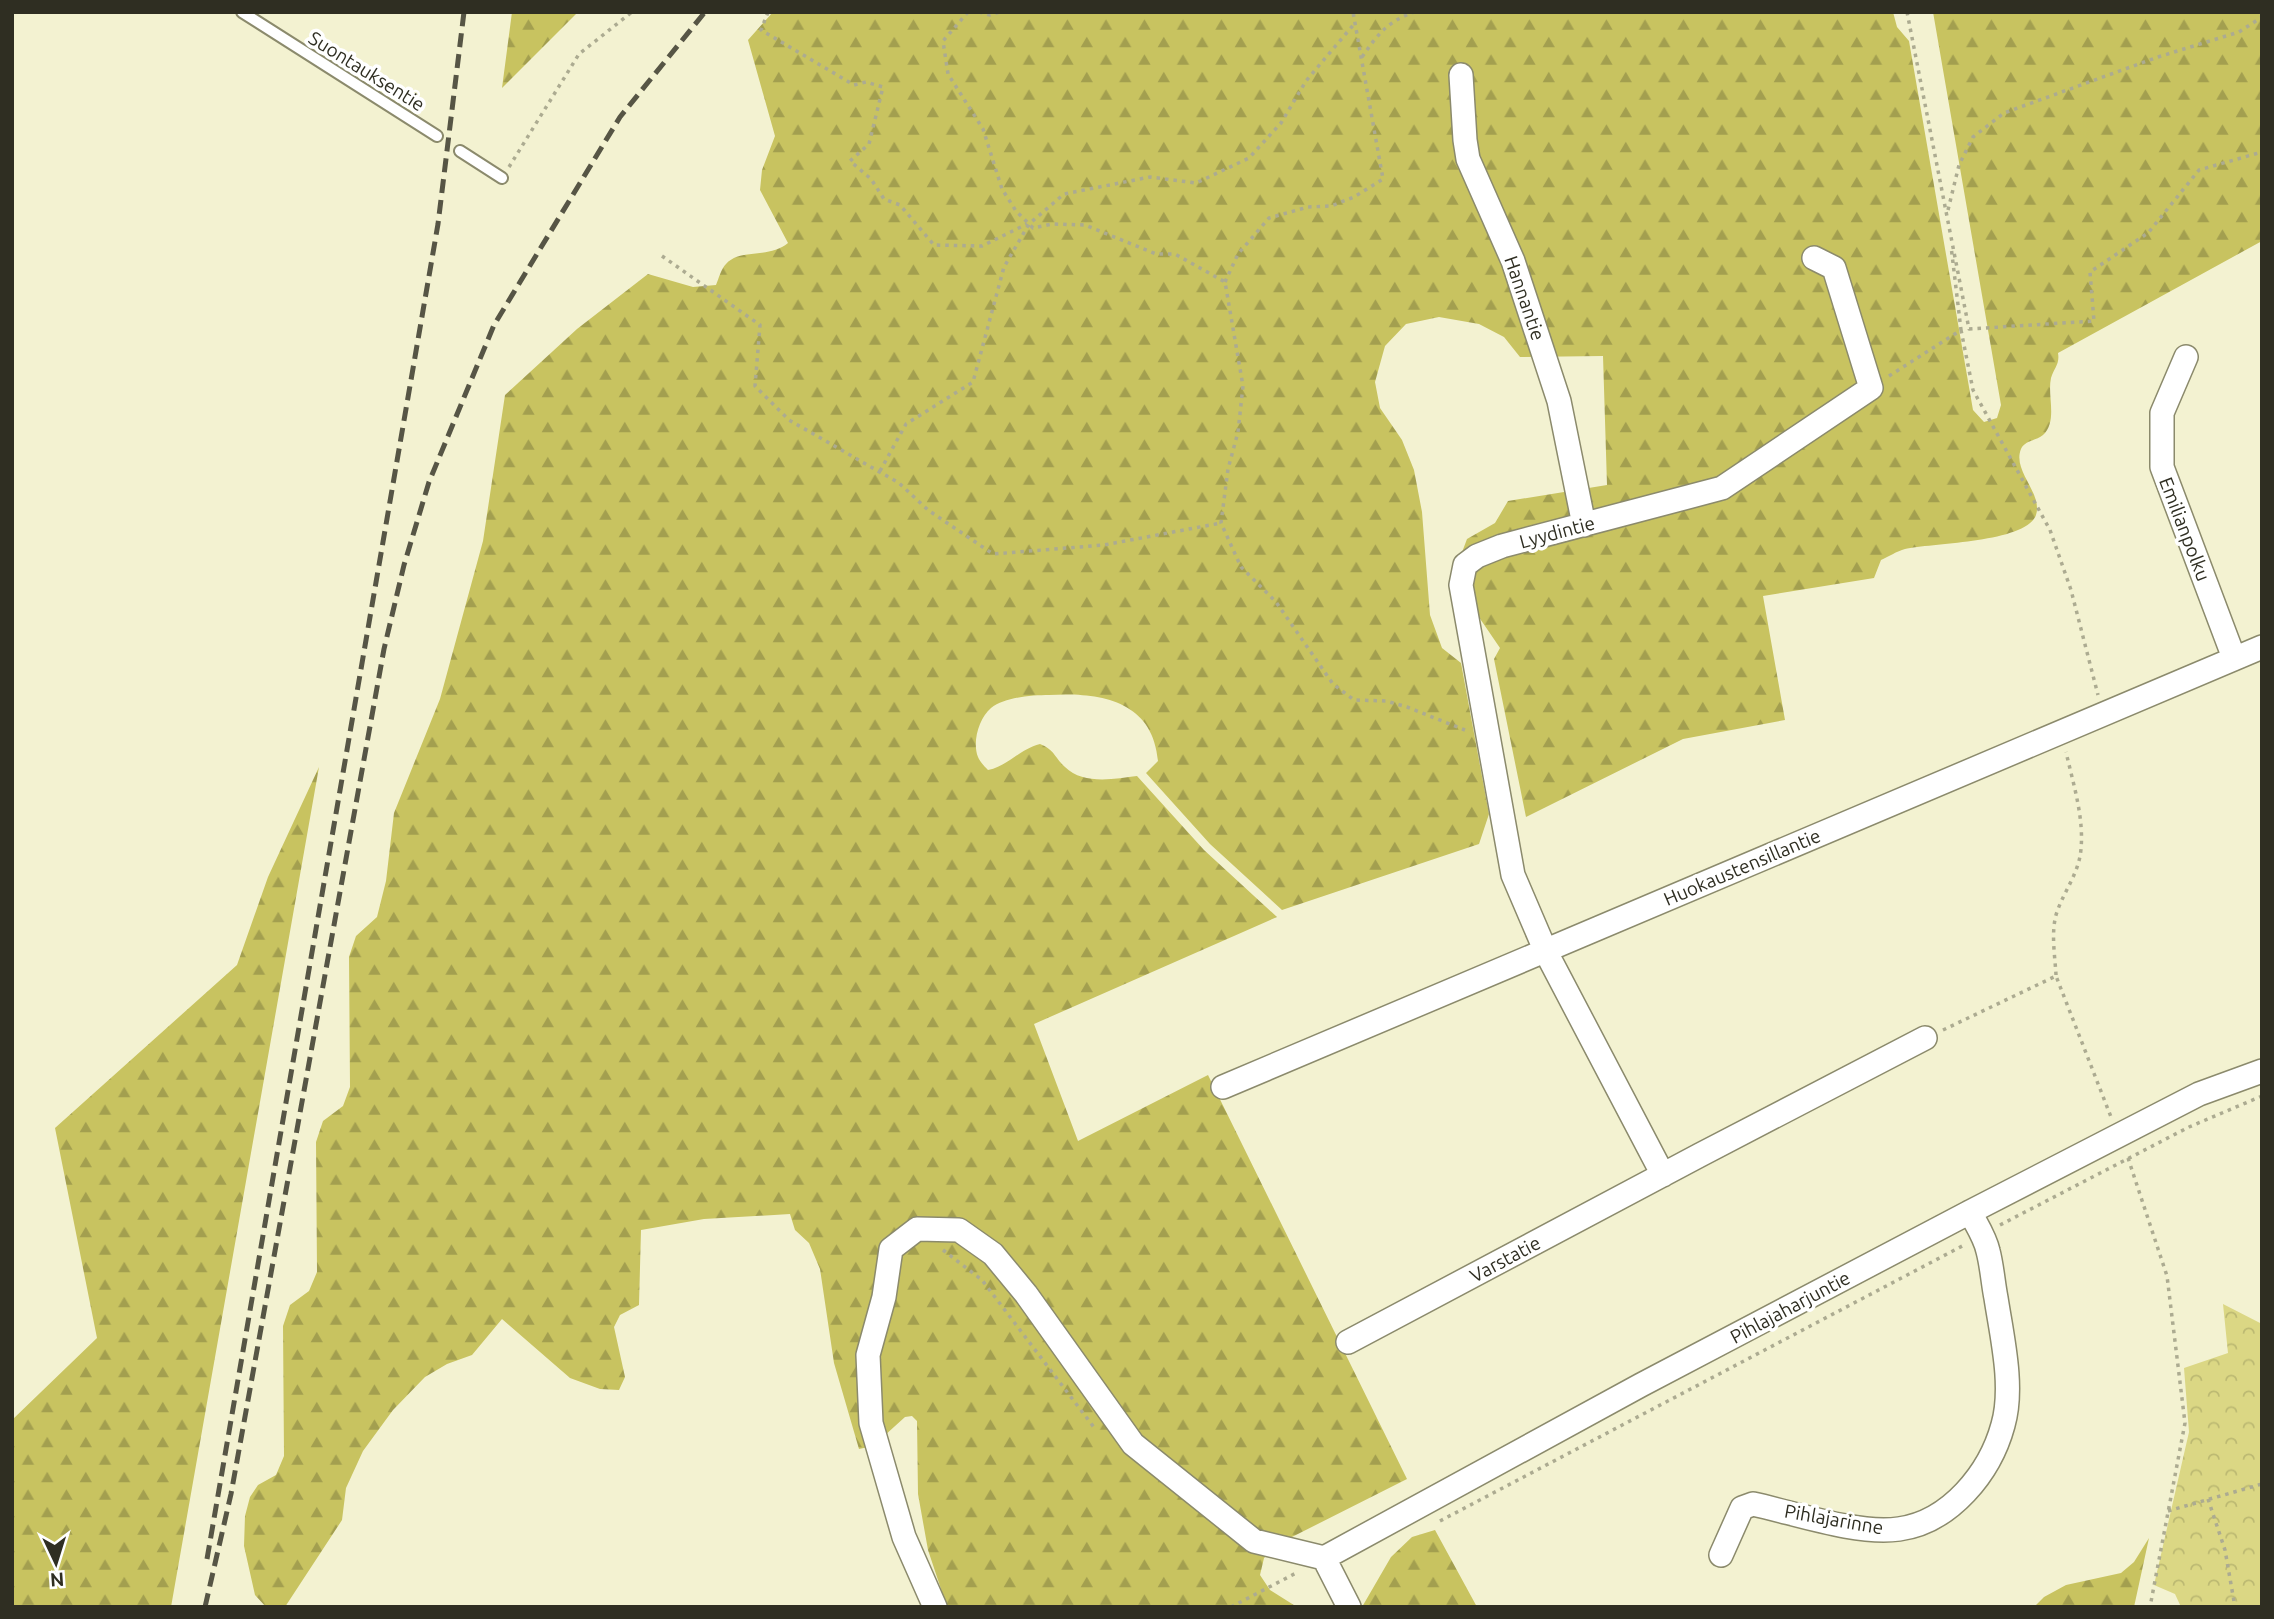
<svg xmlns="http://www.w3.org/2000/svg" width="2274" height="1619" font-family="Ubuntu,sans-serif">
<defs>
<pattern id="forest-firs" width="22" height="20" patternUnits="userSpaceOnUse" patternTransform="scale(1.75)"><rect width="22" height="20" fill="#c8c360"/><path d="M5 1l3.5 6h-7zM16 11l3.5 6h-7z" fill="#a39f4f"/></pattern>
<pattern id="park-crowns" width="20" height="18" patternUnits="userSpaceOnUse" patternTransform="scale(1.75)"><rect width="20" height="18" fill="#dbd784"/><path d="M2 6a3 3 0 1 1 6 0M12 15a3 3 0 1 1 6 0" fill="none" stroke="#bcb972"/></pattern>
</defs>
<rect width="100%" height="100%" fill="#f3f2d1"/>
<path fill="url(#forest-firs)" d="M512,12H578L502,88Z
M773,12H1893L1897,27L1909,41L1973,410L1984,422L1997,418L2001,405L1933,12H2262V241L2058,353C2060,364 2054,368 2051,378C2047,396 2058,421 2043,435C2036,441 2025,440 2021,449C2012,471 2043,493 2036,515C2026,543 1932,543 1905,549C1897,551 1888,557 1881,560L1874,578L1763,596L1785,720L1683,739L1526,817L1494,659L1500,648L1470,604L1461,555L1467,539L1495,523L1508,501L1607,485L1603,356L1520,357L1504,337L1479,324L1439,317L1406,324L1385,346L1375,382L1380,408L1402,440L1414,470L1422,512L1430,615L1442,648L1461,663L1489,814L1479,844L1282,910L1210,844L1146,773L1158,761C1153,700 1099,692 1049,695C1032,695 1005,697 991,708C979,718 972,742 978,757C980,762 985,767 988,770C1008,766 1018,750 1040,744C1055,750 1054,757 1065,767C1083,785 1114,779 1137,776L1204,850L1277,917L1034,1024L1078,1141L1208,1075L1407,1479L1286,1540L1264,1558L1260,1575L1270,1590L1297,1607H947L928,1550L918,1494L917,1421L912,1416L905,1417L873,1446L859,1449L834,1363L820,1269L809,1243L795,1230L790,1214L704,1219L641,1230L639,1305L620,1315L614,1327L625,1377L619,1390L600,1389L570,1378L502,1319L472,1355L447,1364L425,1377L393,1410L363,1451L346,1488L342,1520L285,1607H266L255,1595L244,1546L245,1516L250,1497L258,1485L276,1475L284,1456L283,1326L290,1305L309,1291L317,1272L316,1142L323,1121L343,1106L350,1087L349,957L356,936L377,917L386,881L394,813L440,699L483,541L505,395L577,329L648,274L693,287L716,285C719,278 721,269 726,264C740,248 769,259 788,243L760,190L762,170L775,136L748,40Z
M319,767L171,1607H12V1420L97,1338L55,1128L237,965L268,877Z
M1435,1530L1477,1607H1362L1391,1557L1412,1537Z
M2149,1538L2134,1607H2034L2044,1597L2066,1585L2121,1573L2134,1562Z"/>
<path fill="url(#park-crowns)" d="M2223,1304L2262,1324V1607H2181L2175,1594L2154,1585L2189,1432L2184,1368L2228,1353Z"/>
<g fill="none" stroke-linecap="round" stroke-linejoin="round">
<g stroke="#8b8a6c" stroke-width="14">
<path id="lane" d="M242,12L437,136
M460,151L502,178"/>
</g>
<g stroke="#8b8a6c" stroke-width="26">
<path id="street" d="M1461,75L1465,140L1468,159L1513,261L1559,401L1584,525
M2186,357L2162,413V467L2234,658
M1223,1087C1570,942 1915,791 2262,647
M1663,1175L1546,952L1513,875L1461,585L1465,565L1477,556L1502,546L1722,488L1871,388L1834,268L1814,258
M1348,1342L1700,1155L1925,1038
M1721,1555L1742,1508L1753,1504C1795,1513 1857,1535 1899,1529C1950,1522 1990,1473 2003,1425C2014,1387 2002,1337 1996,1298C1993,1283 1992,1266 1988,1251C1985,1237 1976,1224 1970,1212
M1324,1558L1641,1385L1970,1212L2199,1094L2262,1071
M1324,1558L1349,1607
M935,1607L904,1537L871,1423L868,1355L884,1297L891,1249L917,1229L959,1230L993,1254L1026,1294L1133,1444L1254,1541L1324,1558"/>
</g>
<path stroke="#acab91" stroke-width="3.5" stroke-dasharray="3.5 5" stroke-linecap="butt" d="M768,12L761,30L854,85L866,82L883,87L869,144L850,161L871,179L884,199L900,205L934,245L982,246L1027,224
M968,12L943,41L948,74L983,129L1002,189L1016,211L1033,228L1052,224L1085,225L1156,254H1175L1225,282L1243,386L1238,432L1228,469L1221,523L1241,567L1276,602L1333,684L1354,700L1386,701L1407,707L1465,730
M979,12L990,15L1000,12
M1907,12L1969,329L2094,321L2090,272L2148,233L2199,170L2262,152
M1362,57C1378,34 1387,22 1414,12
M509,167L579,54L632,12
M1948,210L1959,165L1973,137L2004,113L2158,57L2239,32L2262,17
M662,256L760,325L755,386L789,420L899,483L928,510L993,554L1104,545L1221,523
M1225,282L1238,254L1269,218L1308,207L1331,206L1354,197L1383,179L1353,12
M1961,330L1973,390L2050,530L2071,590L2098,695
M1889,376L1961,330L1951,246
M880,471L906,424L973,382L1004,267L1029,224L1064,194L1150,177L1196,183L1249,158L1281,123L1306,81L1355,23
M2056,975C2055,956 2051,934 2056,915C2063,892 2079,874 2081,849C2084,817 2073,783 2066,752
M1943,1030L2056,976L2111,1117
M2128,1158L2167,1276L2185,1423L2150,1607
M2000,1225L2189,1127L2262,1096
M943,1250L982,1280L1096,1430
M2208,1499L2225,1550L2235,1607
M2168,1511L2262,1484
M1440,1521L1966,1244
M1231,1607L1298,1572"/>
<use href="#lane" stroke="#fff" stroke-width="10"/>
<use href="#street" stroke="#fff" stroke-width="23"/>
<path stroke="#565545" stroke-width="5" stroke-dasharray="14 7" stroke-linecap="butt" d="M207,1559L438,224L464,12
M205,1607L231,1494L384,649L404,565L429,482L494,325L620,117L705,12"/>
</g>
<g text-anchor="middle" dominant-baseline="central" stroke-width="7" stroke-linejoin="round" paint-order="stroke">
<g font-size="19" fill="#2f2e22" stroke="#fff">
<text transform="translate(367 71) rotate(32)">Suontauksentie</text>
<text transform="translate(1525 298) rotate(71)">Hannantie</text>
<text transform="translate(2185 529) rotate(69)">Emilianpolku</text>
<text transform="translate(1557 532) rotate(-15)">Lyydintie</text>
<text transform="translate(1742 867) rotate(-23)">Huokaustensillantie</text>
<text transform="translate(1505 1259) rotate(-28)">Varstatie</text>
<text transform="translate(1790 1307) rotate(-28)">Pihlajaharjuntie</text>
<text transform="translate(1834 1519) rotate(10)">Pihlajarinne</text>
</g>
</g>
<rect width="2274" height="1619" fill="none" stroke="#2f2e22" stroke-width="28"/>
<g transform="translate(56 1563) rotate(176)" stroke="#ffffff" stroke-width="5" paint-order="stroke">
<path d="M0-5L12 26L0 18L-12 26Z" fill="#2f2e22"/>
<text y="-10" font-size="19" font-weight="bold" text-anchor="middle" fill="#2f2e22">N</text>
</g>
</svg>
